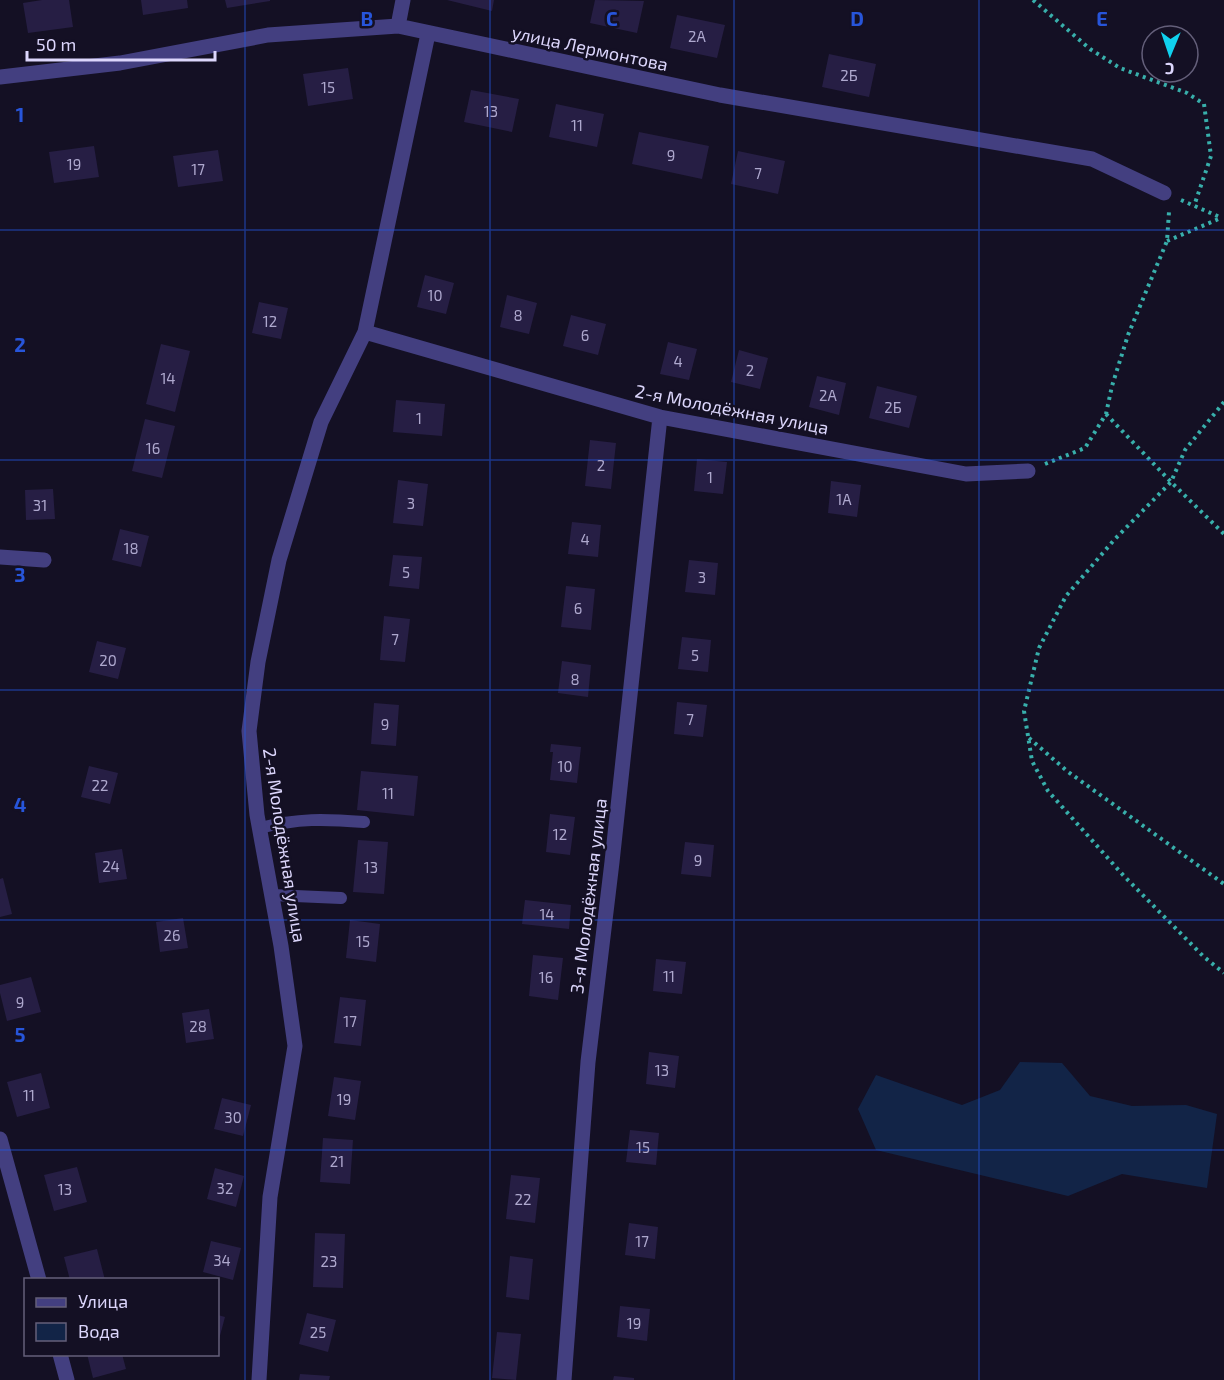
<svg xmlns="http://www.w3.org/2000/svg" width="1224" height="1380" font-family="'Exo 2',sans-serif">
<rect width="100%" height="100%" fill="#141024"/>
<path fill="#122447" d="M1020,1062L1062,1063L1090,1096L1132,1106L1186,1105L1217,1114L1207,1188L1122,1174L1068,1196L876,1150L858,1109L876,1075L962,1105L1000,1090Z"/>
<path fill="#261e44" d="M42,0H69L73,27L28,33L23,3Z
M141,0H187L188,8L143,15Z
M225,0H270V1L227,8Z
M447,0H494L492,11Z
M595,0L644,1L637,33L590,23Z
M677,15L725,25L717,58L670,48Z
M829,54L876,64L869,97L822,87Z
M348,68L353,99L308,106L303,74Z
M471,90L519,99L512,132L464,122Z
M556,104L604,114L597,147L549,137Z
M639,132L709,146L702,179L632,164Z
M94,146L99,177L54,183L49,152Z
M218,150L223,181L178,187L173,156Z
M738,151L785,161L778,194L731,184Z
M425,275L454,283L446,314L417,307Z
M507,295L537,303L529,334L500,327Z
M259,302L288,308L281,339L252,333Z
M571,315L606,324L598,355L563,346Z
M668,342L697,349L689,380L660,374Z
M161,344L190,351L175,412L146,404Z
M739,350L768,358L760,389L731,382Z
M817,376L846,383L839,415L809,407Z
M877,386L917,396L909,428L869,418Z
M396,400L445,404L442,436L393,432Z
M145,419L175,426L162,478L132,471Z
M590,440L616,443L611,489L585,486Z
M697,459L727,462L723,494L694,491Z
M398,480L428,484L423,526L393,523Z
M831,481L861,485L857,517L828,513Z
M53,489L55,519L26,520L25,490Z
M572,522L601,525L598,557L568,554Z
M120,529L149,536L141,567L112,560Z
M393,555L422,557L419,589L389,586Z
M689,560L718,563L715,595L685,592Z
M566,586L595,589L591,630L561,627Z
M384,616L410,619L405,662L380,660Z
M682,637L711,640L708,672L678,669Z
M97,641L126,648L118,679L89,672Z
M562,661L591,665L588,697L558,693Z
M677,702L707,705L703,737L674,734Z
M374,703L399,705L396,746L371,744Z
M551,744L581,747L577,783L550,780L553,752H550Z
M89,766L118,773L110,804L81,797Z
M361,771L418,776L414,816L357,810Z
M550,814L575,817L570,855L546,852Z
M358,840L388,842L384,894L353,892Z
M685,842L714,845L711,877L681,874Z
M122,849L127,879L99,883L95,853Z
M3,878L12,914L0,917V879Z
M525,900L571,905L569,929L522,924Z
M183,918L188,948L160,952L156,922Z
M350,920L380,924L376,962L346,958Z
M533,955L563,958L558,1000L529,996Z
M656,959L686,962L682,994L653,991Z
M31,977L41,1012L7,1021L0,993V985Z
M340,997L366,1000L361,1046L334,1043Z
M209,1009L214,1039L186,1043L182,1013Z
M649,1052L679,1056L675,1088L646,1084Z
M41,1073L50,1108L17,1117L7,1082Z
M334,1077L361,1081L355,1120L328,1116Z
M222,1098L251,1105L243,1136L214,1129Z
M630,1130L659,1133L656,1165L626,1162Z
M323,1138L353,1140L350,1184L320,1182Z
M77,1167L87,1202L54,1211L44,1175Z
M215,1168L244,1176L236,1207L207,1199Z
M511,1175L540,1178L535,1223L506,1219Z
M629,1223L658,1227L655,1259L625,1255Z
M315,1233L345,1234L343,1288L313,1287Z
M211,1241L241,1248L233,1280L203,1272Z
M97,1249L105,1280H70L64,1257Z
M510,1256L533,1259L529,1300L506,1297Z
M620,1306L650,1309L647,1341L617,1337Z
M307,1313L336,1320L328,1352L299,1344Z
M218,1315L225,1317L218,1343Z
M497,1332L521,1334L516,1380L492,1378Z
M87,1354H122L126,1369L93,1378Z
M300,1374L330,1376L329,1380H299Z
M614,1376L634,1378V1380H613Z"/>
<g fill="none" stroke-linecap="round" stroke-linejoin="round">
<path stroke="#38afab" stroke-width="4" stroke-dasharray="3 4.5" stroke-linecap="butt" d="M1033,0L1090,49L1120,68L1187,93L1204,104L1211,156L1194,206
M1181,200L1222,218
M1167,241L1221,218
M1224,402L1185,450L1171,482L1114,540L1066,596L1039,648L1024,711L1032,761L1048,791L1123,875L1204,957L1224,973
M1106,414L1171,482L1224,534
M1045,464L1085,448L1106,414L1112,386L1128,335L1167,241L1169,212
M1029,738L1067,771L1224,884"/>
<path stroke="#433f80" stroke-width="12" d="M260,828C298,818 325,819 364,822
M272,895L341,898"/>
<path stroke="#433f80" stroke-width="15" d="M398,26L403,0
M0,77L120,63L268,35L398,26L720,95L1092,159L1164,193
M365,332L660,417L966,474L1028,471
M0,557L44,560
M0,1139L39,1280
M60,1354L67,1380
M259,1380L270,1197L295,1046L281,946L257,815L249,731L258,662L279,560L321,422L365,332L428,34
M564,1380L588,1062L612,862L660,417"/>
</g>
<path fill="none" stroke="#2755da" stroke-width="1.5" stroke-opacity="0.55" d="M245,0V1380M490,0V1380M734,0V1380M979,0V1380M0,230H1224M0,460H1224M0,690H1224M0,920H1224M0,1150H1224"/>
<g text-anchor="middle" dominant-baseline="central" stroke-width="5" stroke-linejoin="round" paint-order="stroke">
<g font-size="15" fill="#aea8ce">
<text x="697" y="36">2А</text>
<text x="849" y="75">2Б</text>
<text x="328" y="87">15</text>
<text x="491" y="111">13</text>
<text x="577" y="125">11</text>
<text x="671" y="155">9</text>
<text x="74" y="164">19</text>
<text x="198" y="169">17</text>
<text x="758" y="173">7</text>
<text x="435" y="295">10</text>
<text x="518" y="315">8</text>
<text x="270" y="321">12</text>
<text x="585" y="335">6</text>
<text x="678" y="361">4</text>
<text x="750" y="370">2</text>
<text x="168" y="378">14</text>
<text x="828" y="395">2А</text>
<text x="893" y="407">2Б</text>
<text x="419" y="418">1</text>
<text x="153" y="448">16</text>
<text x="601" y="465">2</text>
<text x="710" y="477">1</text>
<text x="844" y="499">1А</text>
<text x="411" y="503">3</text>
<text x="40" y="505">31</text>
<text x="585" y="539">4</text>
<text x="131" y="548">18</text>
<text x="406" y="572">5</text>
<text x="702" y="577">3</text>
<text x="578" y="608">6</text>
<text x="395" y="639">7</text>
<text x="695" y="655">5</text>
<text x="108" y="660">20</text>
<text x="575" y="679">8</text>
<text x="690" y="719">7</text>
<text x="385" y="724">9</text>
<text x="565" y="766">10</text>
<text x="100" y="785">22</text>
<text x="388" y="793">11</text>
<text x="560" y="834">12</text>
<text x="698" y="860">9</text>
<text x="111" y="866">24</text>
<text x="371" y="867">13</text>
<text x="547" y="914">14</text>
<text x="172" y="935">26</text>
<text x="363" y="941">15</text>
<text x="669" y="976">11</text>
<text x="546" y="977">16</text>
<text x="20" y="1002">9</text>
<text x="350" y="1021">17</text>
<text x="198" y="1026">28</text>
<text x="662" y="1070">13</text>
<text x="29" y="1095">11</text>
<text x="344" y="1099">19</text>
<text x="233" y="1117">30</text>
<text x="643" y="1147">15</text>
<text x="337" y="1161">21</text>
<text x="225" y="1188">32</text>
<text x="65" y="1189">13</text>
<text x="523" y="1199">22</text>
<text x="642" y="1241">17</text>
<text x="222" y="1260">34</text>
<text x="329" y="1261">23</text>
<text x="634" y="1323">19</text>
<text x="318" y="1332">25</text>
</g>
<g font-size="18" fill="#dcd6fc" stroke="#141024">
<text transform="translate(590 48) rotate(12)">улица Лермонтова</text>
<text transform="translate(732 409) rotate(11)">2-я Молодёжная улица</text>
<text transform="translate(285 845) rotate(81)">2-я Молодёжная улица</text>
<text transform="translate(588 896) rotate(-83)">3-я Молодёжная улица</text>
</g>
</g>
<g font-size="20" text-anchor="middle" font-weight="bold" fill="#2755da" stroke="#141024" stroke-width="5" stroke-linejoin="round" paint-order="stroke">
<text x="367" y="26">B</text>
<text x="612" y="26">C</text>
<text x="857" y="26">D</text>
<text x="1102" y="26">E</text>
<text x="20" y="122">1</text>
<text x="20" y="352">2</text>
<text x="20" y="582">3</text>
<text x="20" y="812">4</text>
<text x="20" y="1042">5</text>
</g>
<rect x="24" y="1278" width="195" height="78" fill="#141024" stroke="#645f7a" stroke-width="1.5"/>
<rect x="36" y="1298" width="30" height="9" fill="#433f80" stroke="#645f7a" stroke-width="1.5"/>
<text x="78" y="1308" font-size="18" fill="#dcd6fc">Улица</text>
<rect x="36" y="1323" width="30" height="18" fill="#122447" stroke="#645f7a" stroke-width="1.5"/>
<text x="78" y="1338" font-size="18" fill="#dcd6fc">Вода</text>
<g transform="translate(1170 54) rotate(182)"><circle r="28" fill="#141024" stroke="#645f7a" stroke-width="1.5"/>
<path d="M0-4.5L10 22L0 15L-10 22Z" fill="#10d1ee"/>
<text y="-9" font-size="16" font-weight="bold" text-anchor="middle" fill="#dcd6fc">С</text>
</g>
<path d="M27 51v9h188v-9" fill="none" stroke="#dcd6fc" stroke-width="3"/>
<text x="36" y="51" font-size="18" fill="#dcd6fc" stroke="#141024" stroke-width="4.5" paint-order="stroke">50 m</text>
</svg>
